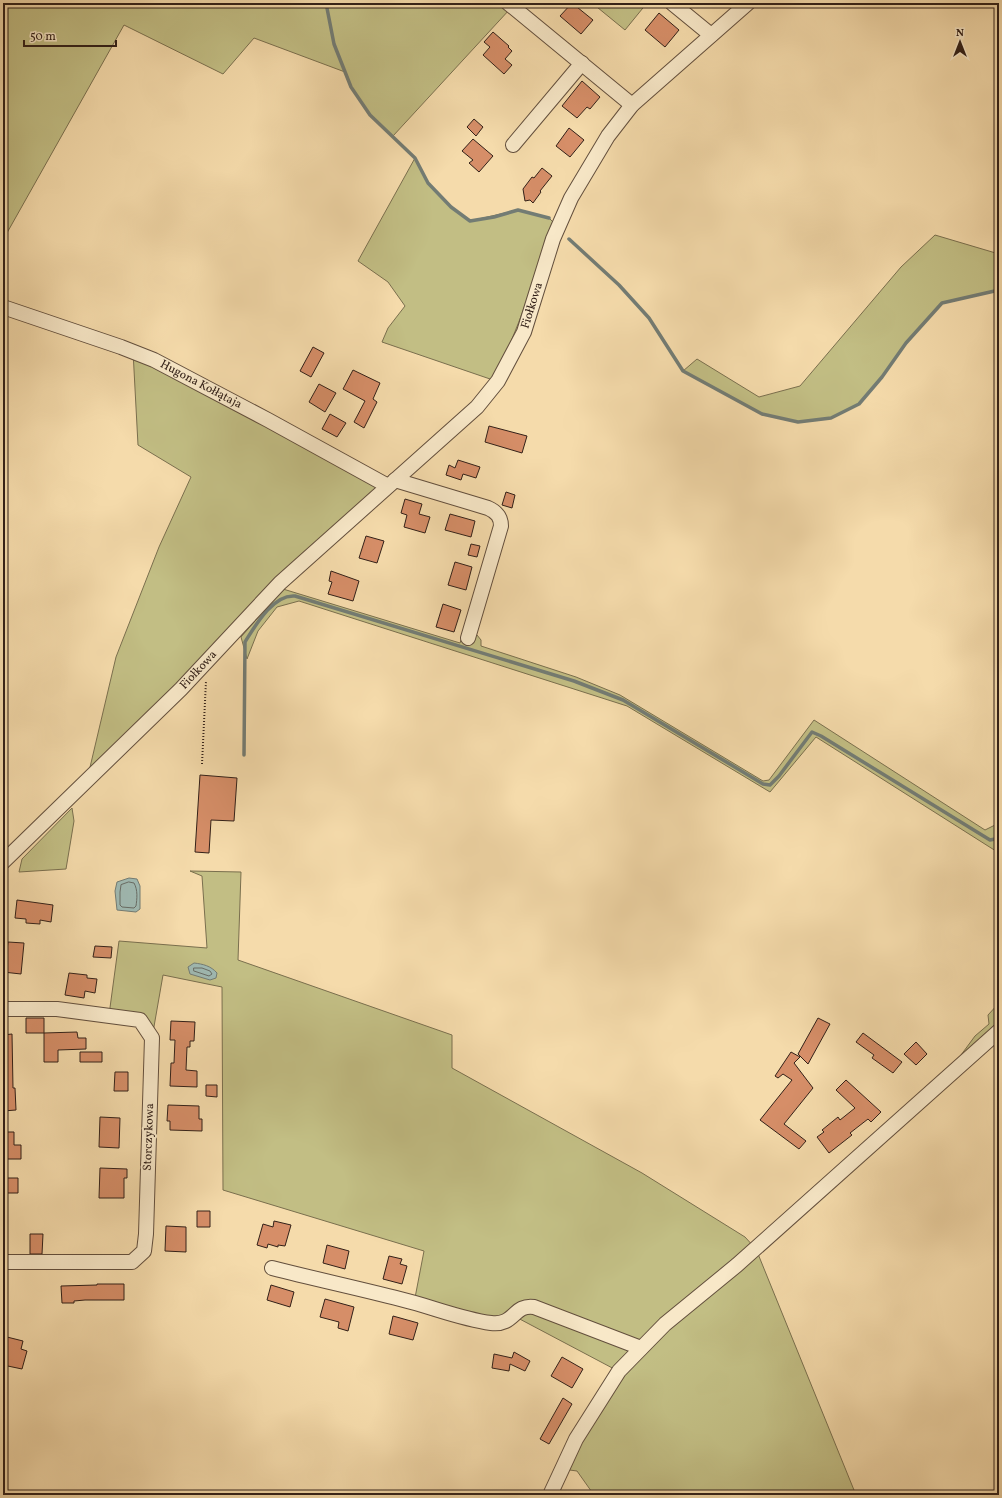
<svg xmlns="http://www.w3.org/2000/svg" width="1002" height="1498" font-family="Vollkorn,serif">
<rect width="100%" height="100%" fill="#f5dbab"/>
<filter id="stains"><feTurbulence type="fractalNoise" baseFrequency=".005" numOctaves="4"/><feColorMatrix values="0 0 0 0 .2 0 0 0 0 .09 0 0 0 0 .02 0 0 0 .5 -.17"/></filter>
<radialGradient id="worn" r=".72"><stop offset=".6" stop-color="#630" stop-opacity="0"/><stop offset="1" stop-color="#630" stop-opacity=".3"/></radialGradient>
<path fill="#c2be84" stroke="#7a6f4e" d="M3,3H503L510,9L393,136L370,115L351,87L345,72L254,38L223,74L124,25L3,240Z
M592,3H647L625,30Z
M415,158L428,183L451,207L470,221L518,210L549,218L554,223C535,276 519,330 493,380L382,342L388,328L405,306L388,282L358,261Z
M935,235L999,254V290L942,303L906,343L882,377L859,404L831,418L798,422L762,414L683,371L697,359L759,397L800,386L901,267Z
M133,351L388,486L87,780L116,657L159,547L191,477L138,445Z
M283,589L460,643L461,640L470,641L477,635L481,640V646L576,677L620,695L763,781L769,780L814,720L985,830L999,823V853L816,737L770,792L627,706L299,601L277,607L258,631L247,659L241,637Z
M72,808L74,821L66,869L19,872L22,859Z
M190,871L241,872L238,960L452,1035V1068L642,1173L745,1237L756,1249L856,1495H594L577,1471L562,1469L618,1371L514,1316L507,1320L414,1303L424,1251L223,1190L222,987L163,975L152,1038L140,1020L109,1015L119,941L207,948L202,876Z
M999,1003V1025L964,1058L961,1055L975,1036L989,1024L988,1015Z"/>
<path fill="#9fb9b2" stroke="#737c74" d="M129,878L137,879L140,886V909L136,912L117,910L115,891L117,882Z
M194,963C203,964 211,966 217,973L216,978L210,980L190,974L188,967Z"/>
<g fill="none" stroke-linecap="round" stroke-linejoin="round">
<path stroke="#686c65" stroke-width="1" d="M129,882L134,883C138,890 137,899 136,906L134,908L122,907L120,905V892L121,885Z
M194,968H202L210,971L212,974L209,976L194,971Z"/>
<path stroke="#737c74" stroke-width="3.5" d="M326,3L334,44L351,87L370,115L415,158L428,183L451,207L470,221L494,217L518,210L549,218
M569,239L619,285L649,318L683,371L762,414L798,422L831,418L859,404L882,377L906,343L942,303L999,290
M244,755L245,642C255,626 273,594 295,596L574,681L623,700L763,784L770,785L779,776L812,732L821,736L990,840L995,839L999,832"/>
</g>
<path fill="#d68e68" stroke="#322018" d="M572,3L593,20L581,34L560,16Z
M659,13L679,30L665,47L645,30Z
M493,32L509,46L508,47L512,51L505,59L512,65L504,74L483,55L490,47L484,42Z
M582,81L600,97L590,109L587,107L577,118L562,106Z
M474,119L483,127L476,136L467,127Z
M569,128L584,140L570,157L556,146Z
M473,139L493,156L479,172L469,163L473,160L462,151Z
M542,168L552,176L540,191L541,192L533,203L530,200L525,201L523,189L532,177L534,178Z
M313,347L324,353L311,377L300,371Z
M353,370L380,383L373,399L377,402L364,428L354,422L365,401L343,389Z
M319,384L336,393L325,412L309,402Z
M330,414L346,423L337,437L322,429Z
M489,426L527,436L522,453L485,442Z
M458,460L480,467L476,478L463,474L461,480L446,475L449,465L455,468Z
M506,492L515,495L512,508L502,505Z
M405,499L422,504L419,514L430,517L425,533L404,527L407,515L401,513Z
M450,514L475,521L471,537L445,530Z
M366,536L384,541L377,563L359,558Z
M471,544L480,546L477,557L468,555Z
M455,562L472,567L466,590L448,585Z
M331,571L359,581L353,601L328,594L332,582L329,581Z
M443,604L461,610L454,632L436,627Z
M200,775L237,778L234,821L211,820L209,853L195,852Z
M17,900L53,905L51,922L40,920V924L26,923V919L15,918Z
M8,942L24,943L21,974L3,972V958H6Z
M95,946L112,947L111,958L93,957Z
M69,973L87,975V978L97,979L95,993L85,991L84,998L65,995Z
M26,1018H44V1033H26Z
M818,1018L830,1024L808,1064L798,1054Z
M171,1021L195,1022L194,1041H190V1047H187L186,1070L197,1071V1087L170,1086L171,1063H174L175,1040H170Z
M77,1032L78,1038H86V1049L58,1050V1062H44V1033Z
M863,1033L902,1062L893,1073L872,1058L874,1055L856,1042Z
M12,1034L13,1088H15L16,1110L3,1111V1035Z
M916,1042L927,1054L916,1065L904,1054Z
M80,1052H102V1062H80Z
M791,1052L800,1057L794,1063L813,1088L784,1124L806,1141L799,1149L760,1120L792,1080L783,1074L778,1078L775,1076Z
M115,1072H128V1091H114Z
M846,1080L881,1112L871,1122L868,1119L850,1133L852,1135L829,1153L817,1137L824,1132L822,1130L838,1117L840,1120L855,1108L836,1090Z
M206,1085H217V1097L206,1096Z
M168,1105L199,1106V1119H202V1131L170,1130V1121H167Z
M100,1117L120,1118L119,1148L99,1147Z
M3,1132H14V1145H21V1159H3Z
M100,1168L127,1169V1178H124V1198H99Z
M3,1178H18V1193H3Z
M197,1211H210V1227H197Z
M274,1221L291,1225L285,1246L278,1245V1247L268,1244L267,1248L257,1245L263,1224L273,1227Z
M166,1226L186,1227V1252L165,1251Z
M30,1234H43L42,1254H30Z
M327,1245L349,1251L345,1269L323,1263Z
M389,1256L402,1259L400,1264L407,1266L402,1284L383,1279Z
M97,1284H124V1300H85L74,1301V1303H62L61,1286L97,1285Z
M271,1285L294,1292L290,1307L267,1300Z
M325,1299L354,1307L348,1331L338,1328L339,1322L320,1317Z
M393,1316L418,1323L413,1340L389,1334Z
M3,1336L23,1341L21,1349L27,1351L22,1369L3,1365Z
M514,1352L530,1361L525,1371L510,1364L509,1371L492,1368L494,1354L512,1358Z
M562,1357L583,1369L572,1388L551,1376Z
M563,1398L572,1404L549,1444L540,1439Z"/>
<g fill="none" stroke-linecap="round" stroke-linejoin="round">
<g stroke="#634f3d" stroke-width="16">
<g id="minor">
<path d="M508,3L632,105"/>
<path d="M672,3L711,35"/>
<path d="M513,145L582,63"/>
<path id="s1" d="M3,307L121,347L154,360L268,420L388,486"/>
<path d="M395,480L488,508C497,512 501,517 501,526L468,638"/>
<path id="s2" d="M3,862L181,689L280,583L477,407L498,381L524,332L553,239L571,198L608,136L632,105L748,3"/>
<path d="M3,1009H57L140,1020L152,1038L146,1234L144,1251L132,1262H3"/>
<path d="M272,1268C315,1279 357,1288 400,1299C430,1306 460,1319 491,1323C515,1326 513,1304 534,1307L641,1348"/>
<path d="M550,1495L576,1439L619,1371L665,1324L737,1265L999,1031"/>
</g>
</g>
<path stroke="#322018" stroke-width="2" stroke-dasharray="1 2" stroke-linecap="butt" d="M202,764L206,681"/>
<use href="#minor" stroke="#f8e8c8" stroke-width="14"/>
</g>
<g text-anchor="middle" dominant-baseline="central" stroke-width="4" stroke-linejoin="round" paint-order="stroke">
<g font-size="12" fill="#322018" stroke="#f8e8c8">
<text stroke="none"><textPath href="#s2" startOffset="774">Fiołkowa</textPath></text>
<text stroke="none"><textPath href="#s1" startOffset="213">Hugona Kołłątaja</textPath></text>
<text stroke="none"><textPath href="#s2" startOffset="274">Fiołkowa</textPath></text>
<text transform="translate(149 1137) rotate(-88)">Storczykowa</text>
</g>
</g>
<rect width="1002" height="1498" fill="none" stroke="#f5dbab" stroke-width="16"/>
<rect x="4" y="4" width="994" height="1490" fill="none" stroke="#322018" stroke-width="2"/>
<rect x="8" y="8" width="986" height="1482" fill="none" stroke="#322018"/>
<g transform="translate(960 42)" stroke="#f8e8c8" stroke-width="3" paint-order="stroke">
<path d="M0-3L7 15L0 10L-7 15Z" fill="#322018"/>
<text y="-6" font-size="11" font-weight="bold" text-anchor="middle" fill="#322018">N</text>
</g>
<path d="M24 40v6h92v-6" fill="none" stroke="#322018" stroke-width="2"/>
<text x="30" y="40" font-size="12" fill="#322018" stroke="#f8e8c8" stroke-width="3" paint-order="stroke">50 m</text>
<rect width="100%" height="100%" filter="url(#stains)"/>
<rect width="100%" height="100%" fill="url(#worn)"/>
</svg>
